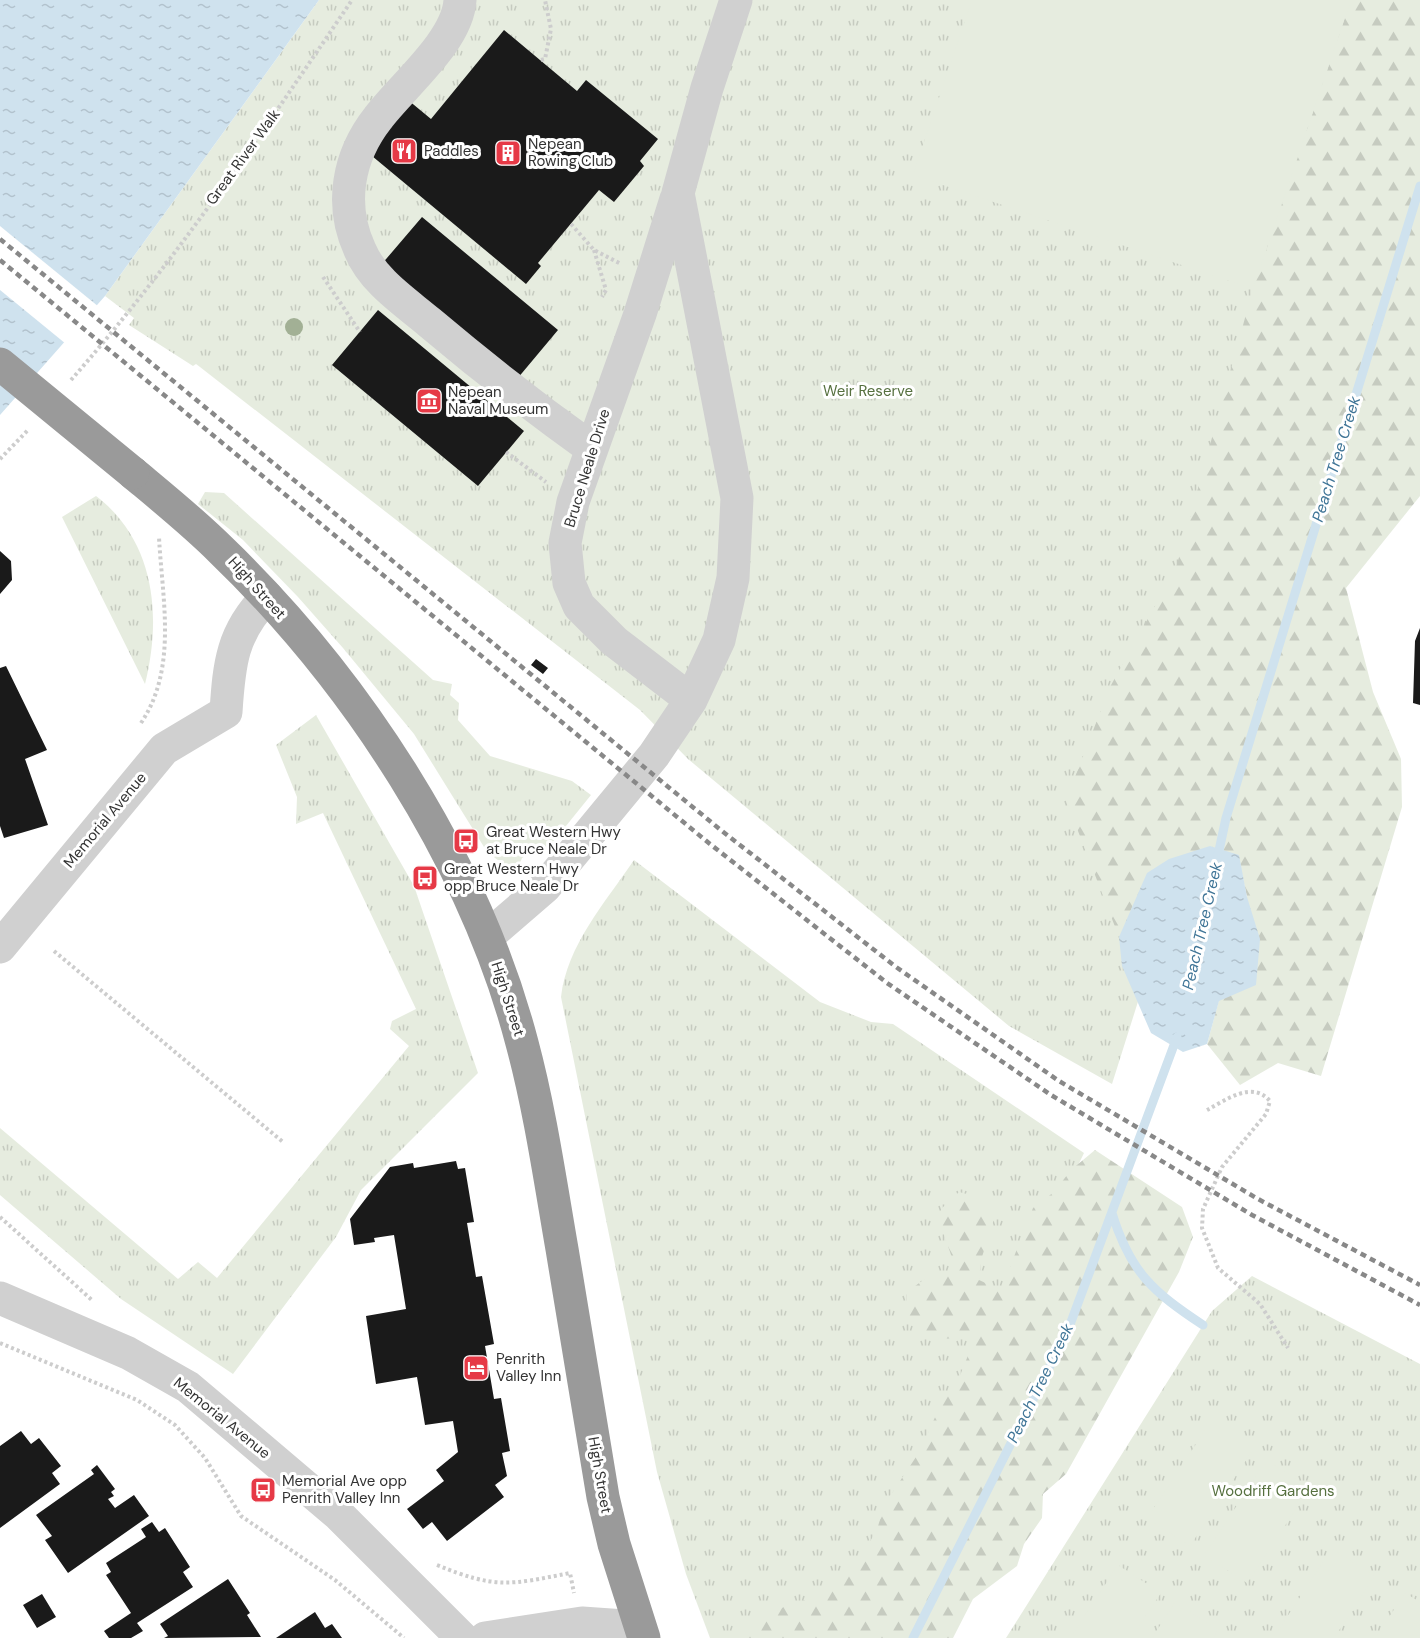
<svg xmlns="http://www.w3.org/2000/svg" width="1420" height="1638" font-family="'DM Sans',sans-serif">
<defs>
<pattern id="grass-tufts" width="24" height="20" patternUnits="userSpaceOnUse" patternTransform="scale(1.5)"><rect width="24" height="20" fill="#e6ecdf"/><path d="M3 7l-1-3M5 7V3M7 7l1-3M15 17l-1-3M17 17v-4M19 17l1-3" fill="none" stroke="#c6cbc0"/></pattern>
<pattern id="forest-firs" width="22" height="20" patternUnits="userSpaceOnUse" patternTransform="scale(1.5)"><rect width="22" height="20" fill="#e6ecdf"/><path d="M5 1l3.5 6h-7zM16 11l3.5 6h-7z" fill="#c6cbc0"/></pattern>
<pattern id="water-ripples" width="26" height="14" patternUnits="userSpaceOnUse" patternTransform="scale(1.5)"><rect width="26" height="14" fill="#cfe2ee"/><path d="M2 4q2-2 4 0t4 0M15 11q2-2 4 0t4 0" fill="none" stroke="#b2c2cd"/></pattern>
</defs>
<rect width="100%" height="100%" fill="#fff"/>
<path fill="url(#grass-tufts)" d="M319,0H1375L1219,745L1112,1084L1009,1026L688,759L640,710L200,367L196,364L193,366L129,325L134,318L105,296Z
M205,492L224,493L433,680L452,684L450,695L459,703L458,720L490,756L572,781L591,795L549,847L538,855H527L522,858L518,868C503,865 494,859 484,847L414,734L343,648L298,597L243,540L198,504Z
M96,496C155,541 162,616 145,684L62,517Z
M316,715L414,886L478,1073L361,1190L336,1237L233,1374L121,1299L0,1195V1128L178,1279L198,1262L217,1278L409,1046L390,1029L392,1021L416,1009L323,813L296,824L297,797L276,745Z
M634,860L820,1002L871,1022L893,1024L1084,1153L849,1638H710L686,1574L657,1472L561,997C567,945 605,903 634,860Z
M1252,1276L1420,1364V1638H1006L1212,1311Z"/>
<path fill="url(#forest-firs)" d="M1351,0H1420V496L1346,588L1373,692L1401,759L1402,807L1321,1076L1278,1063L1240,1085L1207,1044L1247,897L1238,855L1169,859L1147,873L1119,937L1066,800L1110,687L1176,568L1253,289Z
M1095,1150L1182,1207L1193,1237L1179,1272L1066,1474L1043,1494L1042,1518L1024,1544L1017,1566L973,1599L953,1638H745C775,1607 785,1603 828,1596L840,1577L859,1559L877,1530L884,1505L920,1451L944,1397L959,1378L975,1338L925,1339L907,1316V1292L926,1278L956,1269L942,1229L941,1209L959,1192L983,1198L995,1216L981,1260L979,1280L1001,1290L1033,1208L1054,1192L1071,1170Z"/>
<path fill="#e6ecdf" d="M972,0H1351L1253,289L913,175Z
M1210,1423L1252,1451L1190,1546L1147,1518Z
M1267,1460L1310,1488L1247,1583L1204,1555Z
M1332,1549L1375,1576L1334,1638H1273Z
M1118,1565L1161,1593L1131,1638H1070Z
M1405,1593L1420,1602V1638H1375Z
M1175,1602L1218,1630L1213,1638H1152Z"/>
<path fill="url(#water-ripples)" d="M0,0H319L105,296L0,415Z
M1210,846L1239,855L1247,897L1260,939L1256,985L1219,1001L1207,1044L1183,1052L1151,1033L1122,966L1119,937L1147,873L1169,859Z"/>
<path fill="#fff" d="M0,226L99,307L66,344L0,290Z"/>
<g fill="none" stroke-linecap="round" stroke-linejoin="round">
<path stroke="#cfe2ee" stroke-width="9" d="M1217,860L1226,818L1420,186
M1112,1213C1130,1272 1153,1292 1203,1325
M913,1638L1068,1330L1177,1037"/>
</g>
<path fill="#1a1a1a" d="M504,30L577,91L586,80L658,139L640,161L644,166L614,202L599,190L538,263L541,266L526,284L360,146L402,95L431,119Z
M422,217L558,330L517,379L381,265Z
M378,310L524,431L478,486L332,365Z
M0,551L11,561L12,580L0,594Z
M1420,628V705L1413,703L1415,641Z
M536,659L548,668L543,674L531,665Z
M6,666L47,750L25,759L48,825L4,838L0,826V668Z
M456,1161L458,1169L465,1168L474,1222L467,1223L476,1277L482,1276L494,1344L485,1346L494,1399L501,1398L510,1451L502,1453L507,1476L495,1485L504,1497L447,1541L432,1522L423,1529L407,1509L444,1481L436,1470L458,1452L453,1421L425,1425L417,1377L376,1384L366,1316L406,1309L394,1235L374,1238L375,1242L354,1245L350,1219L390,1167L413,1163L414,1168Z
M21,1431L31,1444L39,1438L61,1466L52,1473L60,1484L0,1528V1446Z
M97,1465L115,1489L111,1492L114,1496L108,1499L115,1508L134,1495L149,1516L68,1573L45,1540L52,1536L36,1515L94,1474L91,1470Z
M152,1522L159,1532L165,1528L190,1567L183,1572L193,1587L137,1623L143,1631L131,1638H109L104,1631L131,1613L106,1575L111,1572L106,1563L146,1537L141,1529Z
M228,1579L250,1613L247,1615L261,1637L164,1638L168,1636L160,1624Z
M42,1594L56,1617L37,1628L23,1605Z
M315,1612L325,1628L332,1624L342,1638H276Z"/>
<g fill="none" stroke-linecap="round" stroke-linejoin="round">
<path stroke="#cdcdcd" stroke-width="4" stroke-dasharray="3 3" stroke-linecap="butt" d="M541,60L545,59L551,29L545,0
M571,224L594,250L621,264
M594,250L606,290L602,297
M323,277L360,332
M71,380C175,262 264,130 352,0
M506,452L546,482
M0,459L29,429
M141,723C178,668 162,598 159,537
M54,951L283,1142
M1207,1110C1226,1100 1252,1080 1270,1101L1266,1114L1222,1167L1203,1209L1202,1228L1218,1268L1260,1304L1288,1348
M0,1217L93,1301
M0,1343L137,1400L175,1425L205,1458L241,1516L335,1580L404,1638
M437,1565C496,1589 509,1585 570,1573L574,1593"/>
<path stroke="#d0d0d0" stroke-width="33" d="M460,0C458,41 402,86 378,118C348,156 339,205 360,250C373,281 404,301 429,322C481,366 535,408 591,448
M676,199L640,314L573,502L565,543L569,583L579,606L614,641L691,700
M487,937L545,887L654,755L691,700L719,640L733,578L737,498L678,193L707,88L736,0
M0,947L164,749L226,712C229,664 232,632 267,597
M0,1298L128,1353L188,1387L339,1515L462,1638
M485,1638L582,1623L639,1627"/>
<path stroke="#9a9a9a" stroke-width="33" d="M133,473C163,498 194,523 221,550C356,680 474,860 522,1043C540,1110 550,1180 562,1249C575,1332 590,1414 603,1497L614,1544L644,1638"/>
<path stroke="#888" stroke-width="4.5" stroke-dasharray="6 4.5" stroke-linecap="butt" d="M0,239L722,831L896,967L1059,1081L1258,1199L1420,1285
M0,260L710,844L887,983L1051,1095L1252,1215L1420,1305"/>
<path stroke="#9a9a9a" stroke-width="33" d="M0,364L133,473"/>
</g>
<circle fill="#a2b095" cx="294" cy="327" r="9"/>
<defs>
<g id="restaurant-square" transform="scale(1.35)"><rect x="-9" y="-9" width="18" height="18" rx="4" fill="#e63946" stroke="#fff"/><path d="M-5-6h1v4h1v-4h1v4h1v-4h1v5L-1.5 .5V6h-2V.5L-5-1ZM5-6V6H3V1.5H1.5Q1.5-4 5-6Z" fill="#fff"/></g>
<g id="building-square" transform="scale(1.35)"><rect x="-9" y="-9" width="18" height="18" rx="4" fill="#e63946" stroke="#fff"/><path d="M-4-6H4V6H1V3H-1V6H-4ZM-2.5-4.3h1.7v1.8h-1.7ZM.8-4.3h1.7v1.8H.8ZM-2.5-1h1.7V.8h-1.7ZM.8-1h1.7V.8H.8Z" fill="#fff"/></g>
<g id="museum-square" transform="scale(1.35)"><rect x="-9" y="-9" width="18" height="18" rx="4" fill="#e63946" stroke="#fff"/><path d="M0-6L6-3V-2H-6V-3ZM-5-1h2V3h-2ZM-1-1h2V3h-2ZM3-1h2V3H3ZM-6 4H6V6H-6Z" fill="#fff"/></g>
<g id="bus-square" transform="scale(1.35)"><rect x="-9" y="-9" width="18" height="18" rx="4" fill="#e63946" stroke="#fff"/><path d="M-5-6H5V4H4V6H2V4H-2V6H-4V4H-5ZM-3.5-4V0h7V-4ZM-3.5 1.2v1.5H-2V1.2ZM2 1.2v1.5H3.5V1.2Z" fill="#fff"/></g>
<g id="hotel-square" transform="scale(1.35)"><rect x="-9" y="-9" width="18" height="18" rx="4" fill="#e63946" stroke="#fff"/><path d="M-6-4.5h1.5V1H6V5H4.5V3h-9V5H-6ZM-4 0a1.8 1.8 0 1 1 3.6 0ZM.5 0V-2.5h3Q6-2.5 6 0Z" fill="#fff"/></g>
</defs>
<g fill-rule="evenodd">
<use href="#restaurant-square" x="404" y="151"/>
<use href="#building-square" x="508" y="153"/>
<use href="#museum-square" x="429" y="401"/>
<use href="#bus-square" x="466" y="841"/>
<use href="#bus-square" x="425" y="878"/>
<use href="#hotel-square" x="476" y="1368"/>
<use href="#bus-square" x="263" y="1490"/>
</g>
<g text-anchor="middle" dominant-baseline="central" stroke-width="6" stroke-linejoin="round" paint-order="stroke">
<g font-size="15" fill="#333" stroke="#fff" text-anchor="start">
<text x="528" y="144">Nepean<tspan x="528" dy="17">Rowing Club</tspan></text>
<text x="424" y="151">Paddles</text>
<text x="448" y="392">Nepean<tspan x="448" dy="17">Naval Museum</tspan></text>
<text x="486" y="832">Great Western Hwy<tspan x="486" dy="17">at Bruce Neale Dr</tspan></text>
<text x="444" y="869">Great Western Hwy<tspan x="444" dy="17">opp Bruce Neale Dr</tspan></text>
<text x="496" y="1359">Penrith<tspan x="496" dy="17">Valley Inn</tspan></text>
<text x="282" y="1481">Memorial Ave opp<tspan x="282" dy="17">Penrith Valley Inn</tspan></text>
</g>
<g font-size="15" fill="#333" stroke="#fff">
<text transform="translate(243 157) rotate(-54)">Great River Walk</text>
<text transform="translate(587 468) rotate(-73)">Bruce Neale Drive</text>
<text transform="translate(257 588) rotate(48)">High Street</text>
<text transform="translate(105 820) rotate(-50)">Memorial Avenue</text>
<text transform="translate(508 999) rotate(72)">High Street</text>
<text transform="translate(222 1418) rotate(39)">Memorial Avenue</text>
<text transform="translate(600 1475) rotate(80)">High Street</text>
</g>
<g font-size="15" fill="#56703f" stroke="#fff">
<text x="868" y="391">Weir Reserve</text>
<text x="1273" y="1491">Woodriff Gardens</text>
</g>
<g font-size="16" font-style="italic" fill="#3f7597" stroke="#fff">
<text transform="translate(1336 459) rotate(-73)">Peach Tree Creek</text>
<text transform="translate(1202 926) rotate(-77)">Peach Tree Creek</text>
<text transform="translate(1040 1383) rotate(-64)">Peach Tree Creek</text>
</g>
</g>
</svg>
